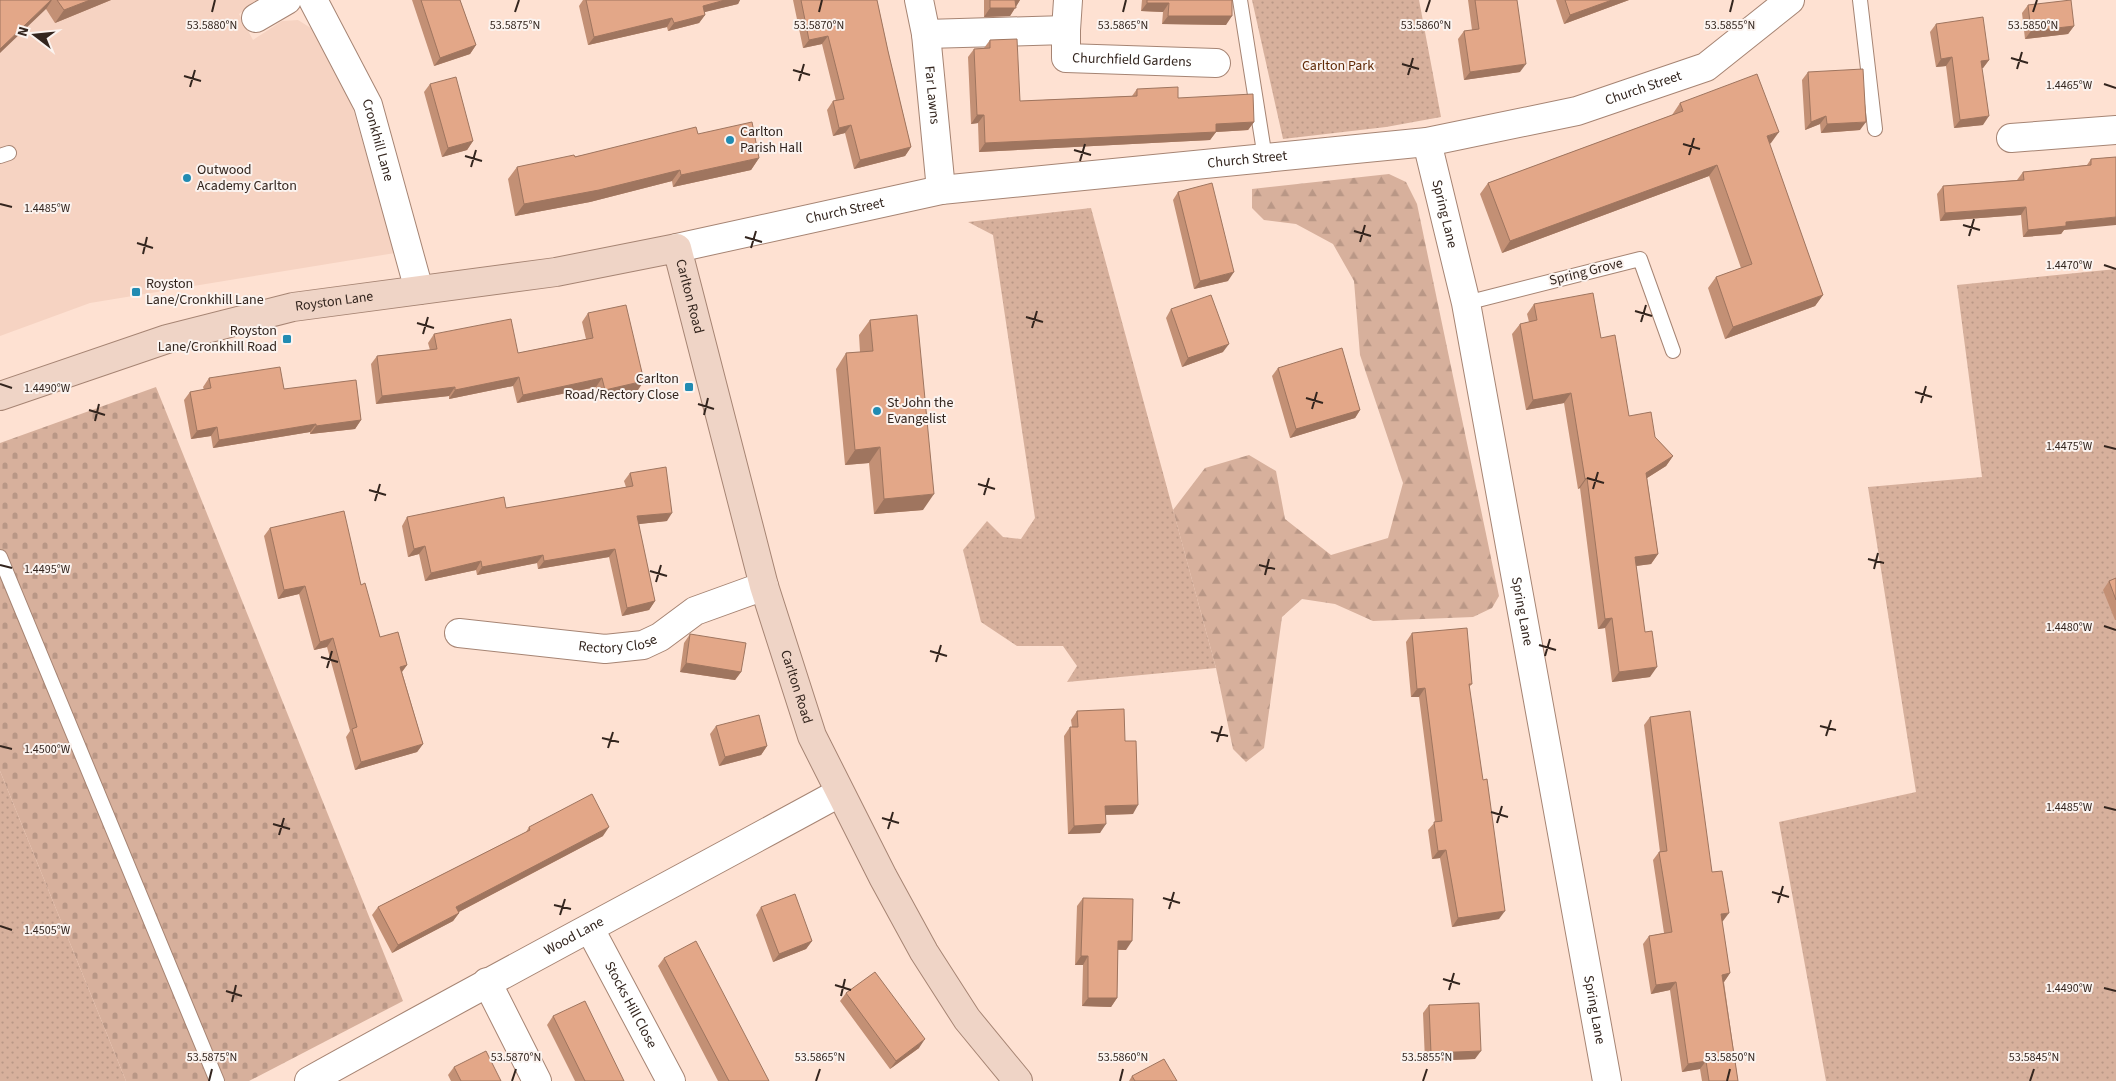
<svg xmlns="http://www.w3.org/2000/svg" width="2116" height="1081" font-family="'Source Sans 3',sans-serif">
<defs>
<pattern id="green-dots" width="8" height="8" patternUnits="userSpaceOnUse" patternTransform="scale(1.25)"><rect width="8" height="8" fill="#d7b09c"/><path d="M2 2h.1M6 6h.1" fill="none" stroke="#b99786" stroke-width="1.8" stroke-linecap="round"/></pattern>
<pattern id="forest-firs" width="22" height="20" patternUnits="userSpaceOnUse" patternTransform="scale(1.25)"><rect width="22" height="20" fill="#d7b09c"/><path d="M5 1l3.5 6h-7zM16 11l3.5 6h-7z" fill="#b99786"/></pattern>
<pattern id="cemetery-stones" width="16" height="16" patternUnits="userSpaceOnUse" patternTransform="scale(1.25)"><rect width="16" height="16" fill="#d7b09c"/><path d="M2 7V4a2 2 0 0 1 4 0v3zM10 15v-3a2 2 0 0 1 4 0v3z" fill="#b99786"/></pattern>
</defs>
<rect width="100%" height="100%" fill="#fee1d2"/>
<path fill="#f6d3c2" d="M0,0H260L239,14L253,40L282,21L298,20L314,30L351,102L395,253L90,303L0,336Z"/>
<path fill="url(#green-dots)" d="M1252,0H1419L1441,117L1386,127L1283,139Z
M1091,208L1216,668L1067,682L1077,666L1063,646H1017L981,622L963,550L987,521L1003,537L1021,539L1035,518L993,235L968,222Z
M2116,269V1081H1826L1779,822L1916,792L1868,487L1982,477L1957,285Z
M0,771L126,1081H0Z"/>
<path fill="url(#forest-firs)" d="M1389,174L1406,182L1417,204L1499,596L1492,608L1473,617L1373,621L1335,604L1302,599L1282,617L1264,748L1246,762L1233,749L1216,668L1173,510L1205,468L1249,455L1276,471L1285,519L1331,555L1388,538L1403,483L1360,355L1354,281L1333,244L1296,224L1264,220L1252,208V189Z"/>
<path fill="url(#cemetery-stones)" d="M156,387L403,1001L249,1081H126L0,771V443Z"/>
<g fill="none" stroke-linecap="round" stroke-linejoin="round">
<g stroke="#a68473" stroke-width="16">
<path id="service" d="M1240,0L1265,158
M1860,0L1875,129
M0,156L9,153
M1466,303L1640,259L1673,351
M0,557L217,1081"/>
</g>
<g stroke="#a68473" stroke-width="30">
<g id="minor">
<path id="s1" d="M313,0L368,105L419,290"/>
<path id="s2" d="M919,0L926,34L941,190"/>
<path d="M256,18L287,0"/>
<path d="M1066,30L1068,0"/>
<path id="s3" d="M926,34L1066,30V58L1216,63"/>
<path d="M2011,138L2116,130"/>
<path id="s4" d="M1427,142L1466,303L1607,1081"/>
<path id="s5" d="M459,633L605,649L643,645L660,637L695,611L764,586"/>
<path id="s6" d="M590,929L671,1081"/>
<path d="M487,982L537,1081"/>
<path id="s7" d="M309,1081C485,983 663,889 839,793"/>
</g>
</g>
<g stroke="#a68473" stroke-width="30">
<g id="tertiary">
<path id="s8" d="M677,248L941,190L1427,142L1577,111L1706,67L1790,0"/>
</g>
</g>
<g stroke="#a68473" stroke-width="30">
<g id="secondary">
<path id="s9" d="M0,396L167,339L293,307L556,272L677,248L764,586L812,736L883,877L924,952L967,1019L1018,1081"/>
</g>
</g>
<use href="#service" stroke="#fff" stroke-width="14"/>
<use href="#minor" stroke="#fff" stroke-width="28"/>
<use href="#tertiary" stroke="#fff" stroke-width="28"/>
<use href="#secondary" stroke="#efd4c6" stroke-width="28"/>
</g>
<path fill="#c39075" d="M0,0H111L55,23L46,9Z
M412,0H460L476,45L470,54L434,66Z
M583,0H740L738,4L704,12L705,15L699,23L668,31L667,27L588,45L579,6Z
M793,0H877L888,51L911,147L905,156L854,169L845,133L833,136L827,110L833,101H836L822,44L803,48Z
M984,0H1020L1010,16L984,17Z
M1142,0H1232L1226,25L1162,24L1163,12L1141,11Z
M1468,0H1517L1520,72L1464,80L1458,39L1464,31L1472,30Z
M1556,0H1629L1564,24Z
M2028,5L2074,26L2068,34L2025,39L2022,13Z
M1936,24L1989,60L1983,68H1982L1983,125L1954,128L1946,66L1936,67L1930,32Z
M990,40L1020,101L1132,96L1137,89L1178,98L1254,122L1248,130L1216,132L1210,140L979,152L978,123L971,124L968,57L974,49L984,48Z
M1808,72L1860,130L1821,133L1820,124L1805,130L1802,80Z
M430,84L473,141L467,150L442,157L424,92Z
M1680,103L1771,143L1769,144L1823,295L1815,306L1725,339L1708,288L1716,277L1741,268L1709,176L1502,253L1480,194L1488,183L1672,115Z
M698,134L759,158L751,170L673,187L672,181L590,202L515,216L508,179L517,167Z
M2116,157L2061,234L2023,237L2021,215L1940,221L1937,194L1943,186L2017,180L2023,172L2087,165L2091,159Z
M1178,192L1228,281L1194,289L1173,200Z
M1534,304L1601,338L1629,416L1655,437L1673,456L1666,466L1647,478L1658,554L1651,564L1636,566L1650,677L1612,682L1605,628L1598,629L1580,488L1578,489L1564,403L1526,410L1512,334L1520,324L1529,322L1527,314Z
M1171,309L1223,352L1182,367L1166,318Z
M588,313L638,390L599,398L596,387L517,403L513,386L449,399V396L376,404L371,364L377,356L430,350L428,343L434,334L518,353L586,339L582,322Z
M870,320L923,510L874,514L869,463L845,465L836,369L846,353L860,352L859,335Z
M1278,368L1360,410L1355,418L1290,438L1272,376Z
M209,378L284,389L361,420L355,429L310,434V432L213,448L211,436L191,439L184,400L190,392L204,390L203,387Z
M630,473L667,521L638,524L655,601L649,610L622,616L609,557L538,569L537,563L477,575L476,570L425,581L419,554L408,557L402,526L407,517L506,508L626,487L624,481Z
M270,528L361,585L380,637L407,665L402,672L423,744L417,752L355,770L346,737L350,731L327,647L314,650L299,594L278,599L264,536Z
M2116,578V620H2115L2103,590L2109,581Z
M1412,633L1472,684L1469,687L1499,919L1452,927L1440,858L1432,859L1428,830L1435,822L1419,697H1411L1406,642Z
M690,634L741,672L735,680L680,672L684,643Z
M1077,711L1125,741L1133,814L1106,815L1100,833L1068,834L1064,736L1070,727H1072L1071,720Z
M1650,717L1712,872L1723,921L1722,922L1730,973L1724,982L1738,1081H1702L1700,1069L1682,1072L1670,990L1651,994L1643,944L1649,936L1664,933L1653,860L1659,852H1660L1644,725Z
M716,726L767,746L761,755L719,766L710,734Z
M529,827L603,836L459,912V913L453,921L392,953L372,915L378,907L526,832Z
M1083,898L1126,950H1118L1117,998L1111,1007L1082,1006L1083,965H1075L1077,906Z
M761,907L812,941L806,949L773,962L756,915Z
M664,958L769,1081H718L658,966Z
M846,993L919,1048L890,1069L840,1001Z
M1429,1005L1475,1059L1425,1061L1423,1013Z
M553,1016L624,1081H575L547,1025Z
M454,1067L501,1081H451L448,1075Z
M1132,1076L1177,1081H1129Z"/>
<path fill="#9f755f" d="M51,0H52L46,9L0,53V49Z
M90,0H111L55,23L64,10Z
M725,0H740L738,4L697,14L703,6Z
M1015,0H1020L1010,16L984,17L990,8Z
M1612,0H1629L1564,24L1570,15Z
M1147,3H1169L1163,12L1141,11Z
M705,15L699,23L668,31L674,23Z
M1168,16H1232L1226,25L1162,24Z
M672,18L667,27L588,45L594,37Z
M2074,26L2068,34L2025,39L2031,31Z
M828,36L822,44L803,48L809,40Z
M476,45L470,54L434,66L440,58Z
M1952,57L1946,66L1936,67L1941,59Z
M1989,60L1983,68L1975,69L1981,61Z
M1526,64L1520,72L1464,80L1470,72Z
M977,115H984L978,123L971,124Z
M1826,116L1820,124L1805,130L1811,122Z
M1989,116L1983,125L1954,128L1960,120Z
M1254,122L1248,130L1216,132L1210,140L979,152L985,143L1216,124Z
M1866,122L1860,130L1821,133L1827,124Z
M851,125L845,133L833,136L839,128Z
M1779,132L1771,143L1759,148L1767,136Z
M473,141L467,150L442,157L448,148Z
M911,147L905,156L854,169L860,160Z
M759,158L751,170L673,187L681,175Z
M1717,165L1709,176L1502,253L1510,241Z
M680,170L672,181L590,202L515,216L524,204Z
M2026,207L2021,215L1940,221L1945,213Z
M2116,217V225L2064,230L2061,234L2023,237L2028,230L2066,222Z
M1234,272L1228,281L1194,289L1200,281Z
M1823,295L1815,306L1725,339L1733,327Z
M1229,344L1223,352L1182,367L1188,358Z
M519,377L513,386L449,399L455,390Z
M602,378L596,387L517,403L523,395Z
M644,381L638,390L599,398L605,390Z
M455,387L449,396L376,404L382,396Z
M1571,393L1564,403L1526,410L1533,400Z
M1360,410L1355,418L1290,438L1296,429Z
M361,420L355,429L310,434L316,426Z
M316,424L310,432L213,448L219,440Z
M217,427L211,436L191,439L197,431Z
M880,447L869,463L845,465L855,450Z
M1673,456L1666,466L1639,483L1646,473Z
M1587,478L1580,488L1578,489L1585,479Z
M934,494L923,510L874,514L884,499Z
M672,513L667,521L631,525L637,516Z
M425,546L419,554L408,557L414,549Z
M615,549L609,557L538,569L544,561Z
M1658,554L1651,564L1628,567L1635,557Z
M543,555L537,563L477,575L482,567Z
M481,561L476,570L425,581L431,573Z
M305,586L299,594L278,599L284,590Z
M655,601L649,610L622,616L627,608Z
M1612,618L1605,628L1598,629L1605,619Z
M333,638L327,647L314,650L320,642Z
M686,663L741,672L735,680L680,672Z
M407,665L401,673L400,667Z
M1657,667L1650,677L1612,682L1619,672Z
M1425,688L1419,697H1411L1417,689Z
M423,744L417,752L355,770L361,762Z
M767,746L761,755L719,766L725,757Z
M1138,805L1133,814L1099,815L1105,806Z
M1106,824L1100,833L1068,834L1074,826Z
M609,827L603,836L451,916L456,907Z
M1446,850L1440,858L1432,859L1438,851Z
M1505,911L1499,919L1452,927L1458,918Z
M459,913L453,921L392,953L398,945Z
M1729,913L1723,921L1715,922L1721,914Z
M812,941L806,949L773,962L779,954Z
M1118,941H1132L1126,950L1112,949Z
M1081,956H1088L1083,965H1075Z
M1730,973L1724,982L1716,983L1722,975Z
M1676,982L1670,990L1651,994L1656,985Z
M1088,998H1117L1111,1007L1082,1006Z
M925,1039L919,1048L890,1069L896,1061Z
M1481,1051L1475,1059L1425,1061L1431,1053Z
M1706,1061L1700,1069L1682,1072L1688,1064Z"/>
<path fill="#e3a788" stroke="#9f755f" d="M0,0H51L0,49Z
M57,0H90L64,10Z
M421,0H460L476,45L440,58Z
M586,0H725L703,6L705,15L674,23L672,18L594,37Z
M801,0H877L888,51L911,147L860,160L851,125L839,128L833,101L844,99L828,36L809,40Z
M990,0H1015L1016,8H990Z
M1147,0H1232V16H1168L1169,3H1147Z
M1475,0H1517L1526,64L1470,72L1464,31L1479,29Z
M1565,0H1612L1570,15Z
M2071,0L2074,26L2031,31L2028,5Z
M1983,17L1989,60L1981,61L1989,116L1960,120L1952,57L1941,59L1936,24Z
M1017,39L1020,101L1137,96V89L1178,87V98L1253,94L1254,122L1216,124V132L985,143L984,115H977L974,49L990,48V40Z
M1863,69L1866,122L1827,124L1826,116L1811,122L1808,72Z
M1757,74L1779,132L1767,136L1823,295L1733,327L1716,277L1752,264L1717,165L1510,241L1488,183L1683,111L1680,103Z
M456,77L473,141L448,148L430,84Z
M752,122L759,158L681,175L680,170L599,190L524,204L517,167L574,155L575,157L696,127L698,134Z
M2116,157V217L2066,222V226L2028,230L2026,207L1945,213L1943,186L2024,180L2023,172L2091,165V159Z
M1212,183L1234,272L1200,281L1178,192Z
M1593,293L1601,338L1615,335L1629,416L1651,412L1655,437L1673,456L1646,473L1658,554L1635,557L1645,632L1652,631L1657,667L1619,672L1612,618L1605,619L1587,478L1585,479L1571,393L1533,400L1520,324L1537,320L1534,304Z
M1211,295L1229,344L1188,358L1171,309Z
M626,305L644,381L605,390L602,378L523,395L519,377L455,390V387L382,396L377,356L437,349L434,334L511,319L518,353L593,338L588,313Z
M917,315L934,494L884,499L880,447L855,450L846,353L873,351L870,320Z
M1342,348L1360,410L1296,429L1278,368Z
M280,367L284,389L356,380L361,420L316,426V424L219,440L217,427L197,431L190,392L211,388L209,378Z
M666,467L672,513L637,516L655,601L627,608L615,549L544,561L543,555L482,567L481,561L431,573L425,546L414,549L407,517L504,497L506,508L633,486L630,473Z
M344,511L361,585L365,583L380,637L398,632L407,665L400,667L423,744L361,762L352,729L357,727L333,638L320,642L305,586L284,590L270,528Z
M2116,578V600L2109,581Z
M1467,628L1472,684H1469L1483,780L1487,779L1505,911L1458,918L1446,850L1438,851L1434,822L1442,821L1425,688L1417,689L1412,633Z
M690,634L746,643L741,672L686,663Z
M1124,709L1125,741H1136L1138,805L1105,806L1106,824L1074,826L1070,727H1078L1077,711Z
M1690,711L1712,872L1722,871L1729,913L1721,914L1730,973L1722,975L1738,1081H1709L1706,1061L1688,1064L1676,982L1656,985L1649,936L1672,932L1659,852L1667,851L1650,717Z
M759,715L767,746L725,757L716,726Z
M592,794L609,827L456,907L459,913L398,945L378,907L530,830L529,827Z
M795,894L812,941L779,954L761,907Z
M1083,898L1133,899L1132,941H1118L1117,998H1088V956H1081Z
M696,941L769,1081H729L664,958Z
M875,972L925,1039L896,1061L846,993Z
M585,1001L624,1081H585L553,1016Z
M1479,1003L1481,1051L1431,1053L1429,1005Z
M486,1051L501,1081H461L454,1067Z
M1164,1059L1177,1081H1135L1132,1076Z"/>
<path fill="none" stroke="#33251e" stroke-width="2" d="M212,12L215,0M515,12L519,0M819,12L822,0M1123,12L1126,0M1426,12L1430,0M1730,12L1733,0M2033,12L2037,0M2011,58L2028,63M1402,64L1419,69M2017,69L2022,52M793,70L810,75M1408,75L1413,58M184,76L201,81M799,81L804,64M2104,84L2116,88M190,87L195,70M1683,144L1700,149M1074,150L1091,155M1689,155L1694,138M465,156L482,161M1080,161L1085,144M471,167L476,150M0,204L12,207M1963,225L1980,230M1354,231L1371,236M1969,236L1974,219M745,237L762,242M1360,242L1365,225M137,243L153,248M751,248L756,231M143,254L147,237M2104,265L2116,269M1635,311L1652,316M1026,317L1043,322M1641,322L1646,305M417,323L434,328M1032,328L1037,311M423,334L428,317M0,384L12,388M1915,392L1932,397M1306,398L1323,403M1921,403L1926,386M698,404L714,409M1312,409L1317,392M89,410L105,415M704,415L708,398M95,421L99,404M2104,446L2116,449M1587,478L1604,483M978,484L995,489M1593,489L1598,472M369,490L386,495M984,495L989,478M375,501L380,484M1868,559L1884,563M0,565L12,568M1259,565L1275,569M1874,569L1878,553M650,571L667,576M1265,575L1269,559M656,582L661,565M2104,626L2116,630M1539,645L1556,650M930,651L947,656M1545,656L1550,639M321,657L338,662M936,662L941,645M327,668L332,651M1820,726L1836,730M1211,732L1228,736M1826,736L1831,720M602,738L619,742M1217,742L1222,726M0,746L12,749M608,748L613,732M2104,807L2116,810M1491,812L1508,817M882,818L899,823M1497,823L1502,806M273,824L290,829M888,829L893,812M279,835L284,818M1772,892L1789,897M1163,898L1180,903M1778,903L1783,886M554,905L571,909M1169,909L1174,892M560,915L565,899M0,926L12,930M1443,979L1460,984M835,985L851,990M2104,988L2116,991M1449,990L1454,973M226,991L242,996M841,996L845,979M232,1002L236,985M209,1081L212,1069M512,1081L516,1069M816,1081L820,1069M1120,1081L1123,1069M1423,1081L1427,1069M1727,1081L1730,1069M2030,1081L2034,1069"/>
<g fill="#218bb2" stroke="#fbf3ef" stroke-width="2">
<circle cx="730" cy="140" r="5"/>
<circle cx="187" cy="178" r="5"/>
<rect x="131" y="287" width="10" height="10" rx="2.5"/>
<rect x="282" y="334" width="10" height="10" rx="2.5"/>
<rect x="684" y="382" width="10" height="10" rx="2.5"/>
<circle cx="877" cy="411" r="5"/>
</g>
<g text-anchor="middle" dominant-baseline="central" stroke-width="4" stroke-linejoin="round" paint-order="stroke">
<g font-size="14" fill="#33251e" stroke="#fbf3ef">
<text stroke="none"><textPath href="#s3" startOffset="234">Churchfield Gardens</textPath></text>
<text stroke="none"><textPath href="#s8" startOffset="982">Church Street</textPath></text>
<text stroke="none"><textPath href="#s2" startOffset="96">Far Lawns</textPath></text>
<text stroke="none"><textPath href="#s1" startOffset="155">Cronkhill Lane</textPath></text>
<text stroke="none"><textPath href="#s8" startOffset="578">Church Street</textPath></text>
<text stroke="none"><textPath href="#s8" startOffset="172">Church Street</textPath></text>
<text stroke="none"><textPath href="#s4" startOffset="74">Spring Lane</textPath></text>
<text transform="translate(1586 272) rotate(-14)">Spring Grove</text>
<text stroke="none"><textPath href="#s9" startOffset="745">Carlton Road</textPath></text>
<text stroke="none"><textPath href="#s9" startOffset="348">Royston Lane</textPath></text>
<text stroke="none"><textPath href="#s4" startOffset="479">Spring Lane</textPath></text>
<text stroke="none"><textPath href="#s5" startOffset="160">Rectory Close</textPath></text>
<text stroke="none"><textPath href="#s9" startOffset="1150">Carlton Road</textPath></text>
<text stroke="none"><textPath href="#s7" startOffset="302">Wood Lane</textPath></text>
<text stroke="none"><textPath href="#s6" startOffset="86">Stocks Hill Close</textPath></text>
<text stroke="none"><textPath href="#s4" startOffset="884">Spring Lane</textPath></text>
</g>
<g font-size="14" fill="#5f2905" stroke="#fbf3ef">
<text x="1338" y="66">Carlton Park</text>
</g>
<g font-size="14" fill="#33251e" stroke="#fbf3ef" text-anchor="start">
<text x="740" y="132">Carlton<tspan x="740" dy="16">Parish Hall</tspan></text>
<text x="197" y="170">Outwood<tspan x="197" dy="16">Academy Carlton</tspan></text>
<text x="146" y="284">Royston<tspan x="146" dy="16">Lane/Cronkhill Lane</tspan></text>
<text x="277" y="331" text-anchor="end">Royston<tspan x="277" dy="16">Lane/Cronkhill Road</tspan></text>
<text x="679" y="379" text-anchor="end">Carlton<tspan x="679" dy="16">Road/Rectory Close</tspan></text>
<text x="887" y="403">St John the<tspan x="887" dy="16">Evangelist</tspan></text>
</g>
</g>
<g font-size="12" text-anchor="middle" fill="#33251e" stroke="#fbf3ef" stroke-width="4" stroke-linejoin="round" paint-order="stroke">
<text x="212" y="29">53.5880°N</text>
<text x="515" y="29">53.5875°N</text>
<text x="819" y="29">53.5870°N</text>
<text x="1123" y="29">53.5865°N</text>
<text x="1426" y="29">53.5860°N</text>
<text x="1730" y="29">53.5855°N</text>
<text x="2033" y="29">53.5850°N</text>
<text x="2069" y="89">1.4465°W</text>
<text x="47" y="212">1.4485°W</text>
<text x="2069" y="269">1.4470°W</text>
<text x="47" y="392">1.4490°W</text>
<text x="2069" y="450">1.4475°W</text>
<text x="47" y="573">1.4495°W</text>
<text x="2069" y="631">1.4480°W</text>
<text x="47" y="753">1.4500°W</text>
<text x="2069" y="811">1.4485°W</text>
<text x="47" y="934">1.4505°W</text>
<text x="2069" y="992">1.4490°W</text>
<text x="212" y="1061">53.5875°N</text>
<text x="516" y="1061">53.5870°N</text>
<text x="820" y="1061">53.5865°N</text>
<text x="1123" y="1061">53.5860°N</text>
<text x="1427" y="1061">53.5855°N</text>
<text x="1730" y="1061">53.5850°N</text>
<text x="2034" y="1061">53.5845°N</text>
</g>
<g transform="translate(35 35) rotate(286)" stroke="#fbf3ef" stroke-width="4" paint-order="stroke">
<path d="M0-4L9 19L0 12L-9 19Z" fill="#33251e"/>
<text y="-8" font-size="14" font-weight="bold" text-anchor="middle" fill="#33251e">N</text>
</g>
</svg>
